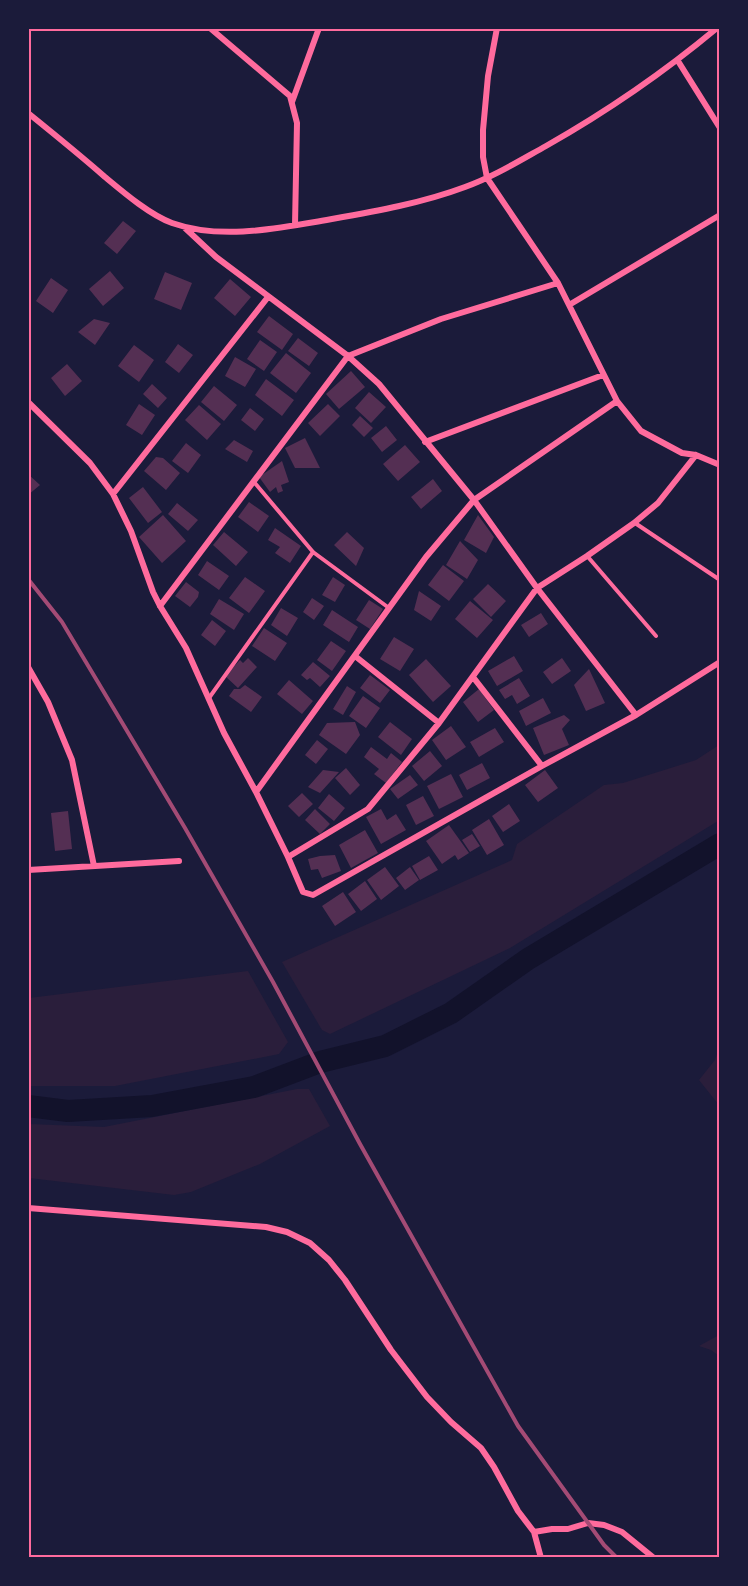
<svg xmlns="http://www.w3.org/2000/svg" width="748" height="1586" font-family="Inter,sans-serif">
<rect width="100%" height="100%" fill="#1b1b3a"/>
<path fill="#2a1e3b" d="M719,745L720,820L718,821L510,948L330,1034L322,1030L282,962L512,860L517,844L604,785L623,783L696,760Z
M248,971L288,1042L279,1054L115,1086H29V998Z
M719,1048V1105L699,1080L715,1060Z
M297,1089H309L330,1126L260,1164L191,1192L174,1195L29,1178V1124L104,1127Z
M719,1335V1356L711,1350L699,1346Z"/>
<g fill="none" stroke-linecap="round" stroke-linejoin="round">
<path stroke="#12122b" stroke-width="22" d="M28,1106L68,1111L152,1106L254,1087L320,1062L385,1046L451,1013L528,959L720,844"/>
</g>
<path fill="#542f53" d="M123,221L136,231L117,254L104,243Z
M110,271L124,288L103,306L89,289Z
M165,272L192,283L181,310L154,299Z
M51,278L68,290L53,313L36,301Z
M230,279L251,297L235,316L214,298Z
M269,316L293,334L282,350L257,332Z
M94,319L110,323L95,345L78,332Z
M298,338L318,353L309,366L288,351Z
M260,340L277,352L264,371L247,359Z
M178,344L193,355L179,373L165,362Z
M134,345L154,360L139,382L118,366Z
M286,353L311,373L296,393L270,373Z
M235,357L256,369L245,387L225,376Z
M67,364L82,381L65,396L51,378Z
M351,371L365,387L339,409L326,394Z
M266,379L294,400L282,416L255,395Z
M152,384L167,398L158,408L143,394Z
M214,386L237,405L224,421L201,402Z
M369,392L386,407L371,423L355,408Z
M139,404L155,415L142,435L126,425Z
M328,404L340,416L320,436L308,423Z
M199,405L221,424L207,440L185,420Z
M250,408L264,419L255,431L241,420Z
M360,416L373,428L364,437L352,425Z
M386,426L397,440L382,452L371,438Z
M305,438L320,468H295L285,448Z
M234,440L253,451L247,462L225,449Z
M186,443L201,455L188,473L172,461Z
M405,445L420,462L398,481L383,464Z
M156,457L163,458L180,473L166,490L144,471Z
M282,461L289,482L281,485L283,491L278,493L276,487L270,492L259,477Z
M28,474L40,485L28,495Z
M433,479L442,491L421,509L411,497Z
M143,487L162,512L148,523L129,498Z
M249,502L269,516L258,532L238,517Z
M177,503L198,520L188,531L168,514Z
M163,515L186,541L162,563L139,537Z
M478,515L494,537L486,553L464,540Z
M275,528L301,546L290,563L275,553L280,547L268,540Z
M224,532L248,552L236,566L213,545Z
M347,532L364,548L356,566L334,545Z
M460,541L478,560L467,579L446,565Z
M207,561L229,576L219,590L198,575Z
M443,565L464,581L449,601L428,585Z
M245,577L265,591L249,613L229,598Z
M333,577L345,585L335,602L322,595Z
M186,582L199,592L198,597L190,607L175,596Z
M488,584L506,601L491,617L473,599Z
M419,591L441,606L431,621L414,610Z
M312,598L324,606L314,620L303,612Z
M219,599L244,614L234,630L210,614Z
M369,600L383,609L370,629L356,620Z
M470,601L493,620L477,638L455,619Z
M281,608L298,618L287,636L271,625Z
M332,610L358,627L349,642L323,625Z
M541,613L548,624L529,637L521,625Z
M212,620L226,631L215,646L201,635Z
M264,628L287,643L275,661L252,646Z
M394,637L414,649L400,671L380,659Z
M331,641L346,651L332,671L317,660Z
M514,656L523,671L497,686L488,671Z
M248,658L257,667L238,688L225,676L240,660L243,663Z
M562,658L571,671L552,684L543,672Z
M426,659L451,686L433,702L409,675Z
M313,662L330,676L320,687L310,678L307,680L301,675Z
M589,669L605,703L586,711L574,685Z
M370,675L390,690L380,703L360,688Z
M519,678L530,696L517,704L512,695L505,699L499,690Z
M289,680L313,701L302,714L277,694Z
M245,685L262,697L251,712L229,696L234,689H240Z
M347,686L356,692L343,715L333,709Z
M479,689L494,710L478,722L463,702Z
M363,696L380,708L366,728L349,716Z
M543,698L551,713L526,726L519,711Z
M564,715L570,720L562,729L569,745L544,755L533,728Z
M355,722L360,735L346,754L319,735L327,723Z
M390,722L412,739L401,755L378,737Z
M451,726L466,747L446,760L432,740Z
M495,728L504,742L479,757L470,742Z
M317,740L328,749L316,764L305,755Z
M371,747L387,759L391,753L402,762L386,783L374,774L379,769L364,757Z
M430,751L442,766L424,781L412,766Z
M482,763L490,778L467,790L459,775Z
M346,768L360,785L350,795L335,778Z
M323,770L339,772L320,793L308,787Z
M545,770L558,788L538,802L525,785Z
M451,774L463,797L439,809L427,786Z
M410,775L418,785L398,799L390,789Z
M302,793L313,804L299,817L288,806Z
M329,794L345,808L334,821L318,808Z
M423,796L434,816L416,825L406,805Z
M509,804L520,821L503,832L492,816Z
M315,809L330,824L320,834L305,820Z
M381,809L387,820L396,814L406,830L381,844L366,817Z
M68,811L72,849L55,851L51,813Z
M489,819L504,845L487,855L472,830Z
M449,825L469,853L458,860L455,855L442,864L426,841Z
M365,830L378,853L351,868L339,845Z
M472,834L480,846L470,852L462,840Z
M335,855L341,871L322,878L318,869L311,870L308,859L320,856Z
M429,856L438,870L420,880L412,866Z
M385,867L399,886L381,900L367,880Z
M410,867L419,880L405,890L396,878Z
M365,881L377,899L361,911L348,894Z
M343,892L356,912L335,926L322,906Z"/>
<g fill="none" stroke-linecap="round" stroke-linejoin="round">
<path stroke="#ff6b9d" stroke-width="2" d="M28,33L31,28"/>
<path stroke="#ff6b9d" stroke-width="4" d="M254,482L313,552L389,608
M635,523L720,580
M588,557L656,636
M209,698L313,552"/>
<path stroke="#ff6b9d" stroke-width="6" d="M210,28L290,96L297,123L295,225
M497,28L488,76L483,130V157L487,178L558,283L617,401L641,431L682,453L696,455L720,465
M678,61L720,128
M292,102L319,28
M28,113C54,134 80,155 105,177C123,192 150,215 172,223C217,239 269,230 315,222C365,213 417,205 465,187C493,177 519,161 546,146C606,112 663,73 717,28
M185,228L216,257L348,356L379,384L474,500L537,588L636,715L720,662
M569,305L720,215
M617,401L474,500L426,557L256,792L288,857L303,892L313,895L542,766L636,715
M28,402L90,463L113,494L131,531L153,592L160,606L186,648L224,733L256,792
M425,442L603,375
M113,494L268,297
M160,606L348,356L441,319L558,283
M355,656L439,723
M28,667L48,702L72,760L94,866
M473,677L542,766
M288,857L368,809L439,723L537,588L587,556L634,523L658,503L696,455
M28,870L179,861
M28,1208L266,1227L287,1232L310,1243L329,1260L345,1280L391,1350L427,1397L451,1422L481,1448L494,1467L518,1511L534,1532L541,1558
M534,1532L552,1529H568L588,1523L604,1525L622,1532L654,1558"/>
<path stroke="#a44b75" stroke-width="4" d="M28,579L62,622L185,828L273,982L360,1144L518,1426L604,1545L617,1558"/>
</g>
<rect width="748" height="1586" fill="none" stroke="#1b1b3a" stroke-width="60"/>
<rect x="30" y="30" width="688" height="1526" fill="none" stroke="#ff6b9d" stroke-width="2"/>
</svg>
